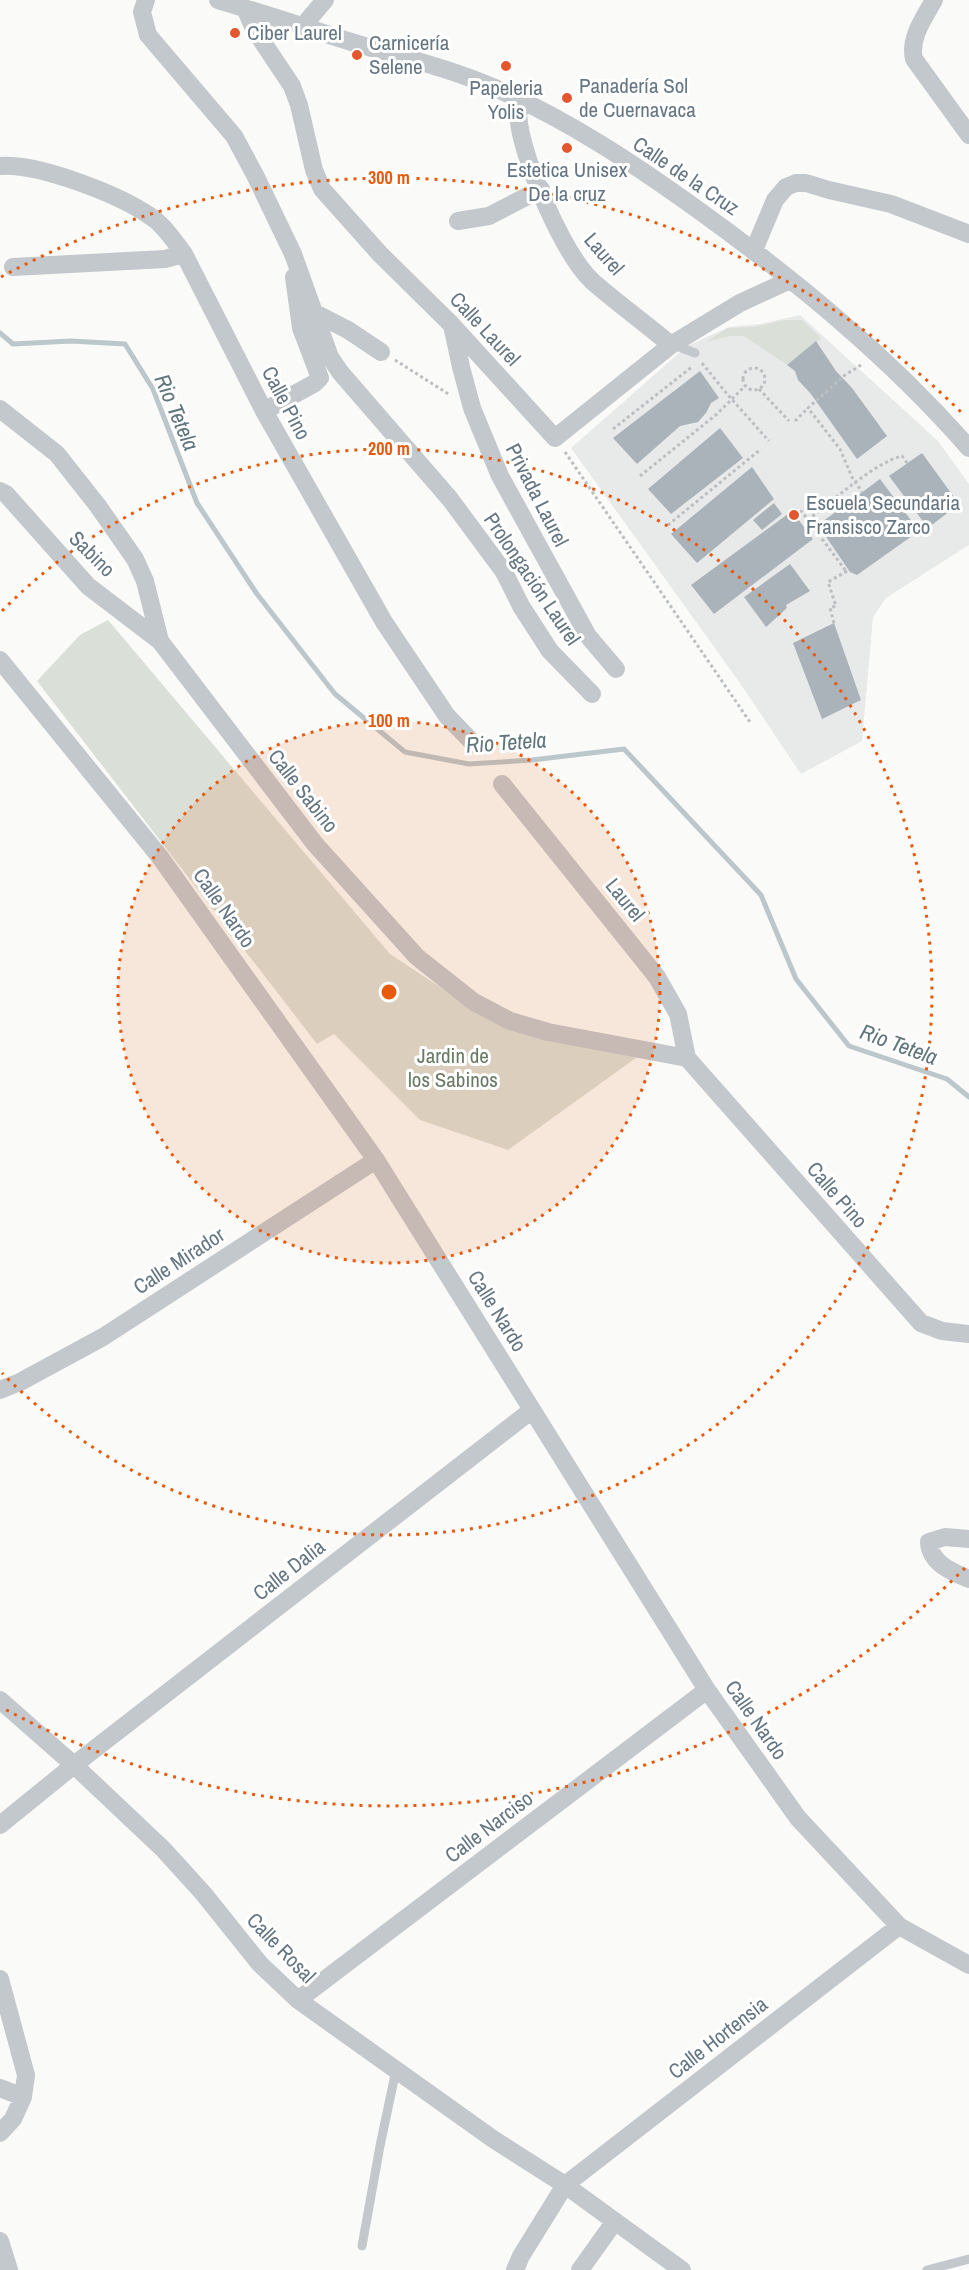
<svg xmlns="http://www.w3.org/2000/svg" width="969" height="2270" font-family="'Archivo Narrow',sans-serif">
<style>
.built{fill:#e8e9e9}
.green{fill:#dadfd7}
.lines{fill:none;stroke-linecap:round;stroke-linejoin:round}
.stream{stroke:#bbc7cb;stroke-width:5}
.building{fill:#aab3b9}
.path{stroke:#bbbfc2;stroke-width:3;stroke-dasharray:3 3;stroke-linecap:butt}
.service{stroke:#c3c8cc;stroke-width:9}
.minor{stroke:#c3c8cc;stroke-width:18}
.ring{fill:none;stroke:#e8590c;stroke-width:3;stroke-dasharray:3 6}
.poi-dot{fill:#e4572e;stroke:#fff;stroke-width:2}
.labels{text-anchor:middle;stroke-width:6;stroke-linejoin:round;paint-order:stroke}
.poi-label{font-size:21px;fill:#657683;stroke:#fff;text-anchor:start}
.street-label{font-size:21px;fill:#657683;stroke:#fff}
.park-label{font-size:21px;fill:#687a64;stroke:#fff}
.water-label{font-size:22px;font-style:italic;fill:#60757c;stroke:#fff}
.centre{fill:#e8590c;stroke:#fff;stroke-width:3}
.ring-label{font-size:18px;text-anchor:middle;font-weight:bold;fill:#e8590c;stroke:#fff;stroke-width:6;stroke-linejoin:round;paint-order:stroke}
</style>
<rect width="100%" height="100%" fill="#fafaf8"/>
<path class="built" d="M800 315 938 441 969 484V545L886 598 873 617 862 741 801 774 740 683 571 448 687 346 729 327 760 324Z"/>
<path class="green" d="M786 320H802L821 338 787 365 744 336H730L706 342 727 328 753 327Z
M108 620 390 954 496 1024 640 1055 508 1150 420 1120 334 1034 317 1044 37 681 80 635Z"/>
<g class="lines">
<path class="stream" d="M0 333 13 344 71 341 125 344 153 389 197 503 257 594 335 694 405 752 469 764 532 760 624 749 761 895 796 979 849 1046 947 1079 969 1097"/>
</g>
<path class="building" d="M816 341 836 371 852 388 887 436 857 459 811 394 798 380 795 371 787 365Z
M700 371 719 398 711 403 706 413 698 422 680 426 637 464 613 438Z
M720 428 743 458 671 514 648 489Z
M922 453 959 504 928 528 889 476Z
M752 467 774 499 697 563 671 534Z
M880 479 919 531 857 575 850 572 818 525Z
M774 503 782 514 762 530 753 520Z
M792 511 813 539 714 614 691 585Z
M790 564 810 591 786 605 787 608 766 627 744 597Z
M834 623 861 700 822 719 793 643Z"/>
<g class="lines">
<path class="path" d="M395 360 450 395
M702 363 727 394 769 441
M861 365 845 375 808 408 840 449 852 477 862 492
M743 379a11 11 0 1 1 22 0a11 11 0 1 1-22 0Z
M759 389 789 421
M795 421 808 408
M613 429 693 366
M565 452 750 722
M640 476 717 414 745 386
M794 509 802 512 846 571
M808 520C831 502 874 463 902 456L907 463
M668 525 761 449
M834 623 830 608 836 606 828 582 849 570"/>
<path class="service" d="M674 345 695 353
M362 2246 380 2146 396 2070
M927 2270 969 2259"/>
<path class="minor" d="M146 0 142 12 148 35 234 136 255 175 293 254 330 357 340 372 450 499 504 572 521 606 550 651 592 694
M218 0C262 13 305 27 348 41 397 56 447 67 495 88 568 120 636 165 701 212 798 282 890 358 969 448
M934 0C924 18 909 38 914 59L969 135
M245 8 254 29 292 86 299 105 314 170 322 189 379 253 452 325 555 438 671 345 740 303 790 280
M303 26 325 0
M518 100C518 108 518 116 519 123 525 164 563 253 592 281 617 303 645 323 671 345
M0 166C38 163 118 194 150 216 164 225 174 241 184 254L264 411 384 622 447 716 474 744
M458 221 489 216 541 189
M754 250 775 200 786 187 796 183H806L829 190 891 204 969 234
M13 267 165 259 184 254
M313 312 348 330 381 352
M452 325 461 367 472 408 500 476 588 636 616 669
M0 409 57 454 98 506 135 559 145 581 160 641 315 844 417 957 474 1002 510 1021 548 1032 687 1058
M264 411 315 383 320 378 301 328 294 277
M0 491 6 494 88 586 160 641
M0 660 160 857 376 1160 707 1690 798 1818 899 1926 969 1965
M502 784 657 977 678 1014 687 1058 921 1323 942 1331 969 1334
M0 1390 20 1382 103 1337 376 1160
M969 1539 945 1537 929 1542C930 1563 952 1572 969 1579
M0 1700 74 1765 163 1849 203 1893 260 1964 298 2000 493 2139 565 2185 682 2270
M0 1825 74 1765 532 1410
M0 1979 26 2075 23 2097 13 2119 0 2133
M298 2000 707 1690
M0 2088 23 2097
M0 2241 9 2270
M515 2270 521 2256 565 2185 899 1926
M580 2270 615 2221"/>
</g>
<circle cx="389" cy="992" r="271" fill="#e8590c" fill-opacity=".12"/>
<g class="ring">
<circle cx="389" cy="992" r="271"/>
<path d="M2 611A543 543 0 1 1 2 1373"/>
<path d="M965 1568A814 814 0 0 1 1 1707M1 277A814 814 0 0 1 965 416"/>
</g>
<g class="poi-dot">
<circle cx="235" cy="33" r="6"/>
<circle cx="357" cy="55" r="6"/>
<circle cx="506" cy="66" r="6"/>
<circle cx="567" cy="98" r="6"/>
<circle cx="567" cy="148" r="6"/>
<circle cx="794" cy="515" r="6"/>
</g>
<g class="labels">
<g class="poi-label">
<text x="247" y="40">Ciber Laurel</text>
<text x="369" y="50">Carnicería<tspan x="369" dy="24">Selene</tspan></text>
<text x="579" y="93">Panadería Sol<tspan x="579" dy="24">de Cuernavaca</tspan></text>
<text x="506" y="95" text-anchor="middle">Papeleria<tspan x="506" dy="24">Yolis</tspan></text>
<text x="567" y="177" text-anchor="middle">Estetica Unisex<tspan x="567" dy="24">De la cruz</tspan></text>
<text x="806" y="510">Escuela Secundaria<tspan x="806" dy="24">Fransisco Zarco</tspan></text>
</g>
<g class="street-label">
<text transform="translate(686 176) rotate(34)" y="7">Calle de la Cruz</text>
<text transform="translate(604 254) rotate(49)" y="7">Laurel</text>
<text transform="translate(485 329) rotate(47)" y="7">Calle Laurel</text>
<text transform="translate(286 403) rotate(62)" y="7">Calle Pino</text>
<text transform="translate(537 495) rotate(63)" y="7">Privada Laurel</text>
<text transform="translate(92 554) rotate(45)" y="7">Sabino</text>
<text transform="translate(532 579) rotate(56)" y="7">Prolongación Laurel</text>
<text transform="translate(303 791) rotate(52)" y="7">Calle Sabino</text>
<text transform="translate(625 900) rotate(51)" y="7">Laurel</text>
<text transform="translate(224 908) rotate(55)" y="7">Calle Nardo</text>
<text transform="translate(837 1195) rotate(49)" y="7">Calle Pino</text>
<text transform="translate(179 1261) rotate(-33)" y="7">Calle Mirador</text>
<text transform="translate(497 1311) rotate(58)" y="7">Calle Nardo</text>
<text transform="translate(289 1570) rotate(-38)" y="7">Calle Dalia</text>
<text transform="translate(756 1720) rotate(55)" y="7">Calle Nardo</text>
<text transform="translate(489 1827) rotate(-37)" y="7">Calle Narciso</text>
<text transform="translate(281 1948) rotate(46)" y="7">Calle Rosal</text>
<text transform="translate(718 2038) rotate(-38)" y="7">Calle Hortensia</text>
</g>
<g class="park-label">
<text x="453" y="1063">Jardin de<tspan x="453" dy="24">los Sabinos</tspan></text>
</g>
<g class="water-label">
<text transform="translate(177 412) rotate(67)" y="8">Rio Tetela</text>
<text transform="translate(506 742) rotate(-4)" y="8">Rio Tetela</text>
<text transform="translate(899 1044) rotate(20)" y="8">Rio Tetela</text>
</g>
</g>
<circle cx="389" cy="992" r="9" class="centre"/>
<g class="ring-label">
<text x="389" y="184">300 m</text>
<text x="389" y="455">200 m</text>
<text x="389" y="727">100 m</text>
</g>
</svg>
